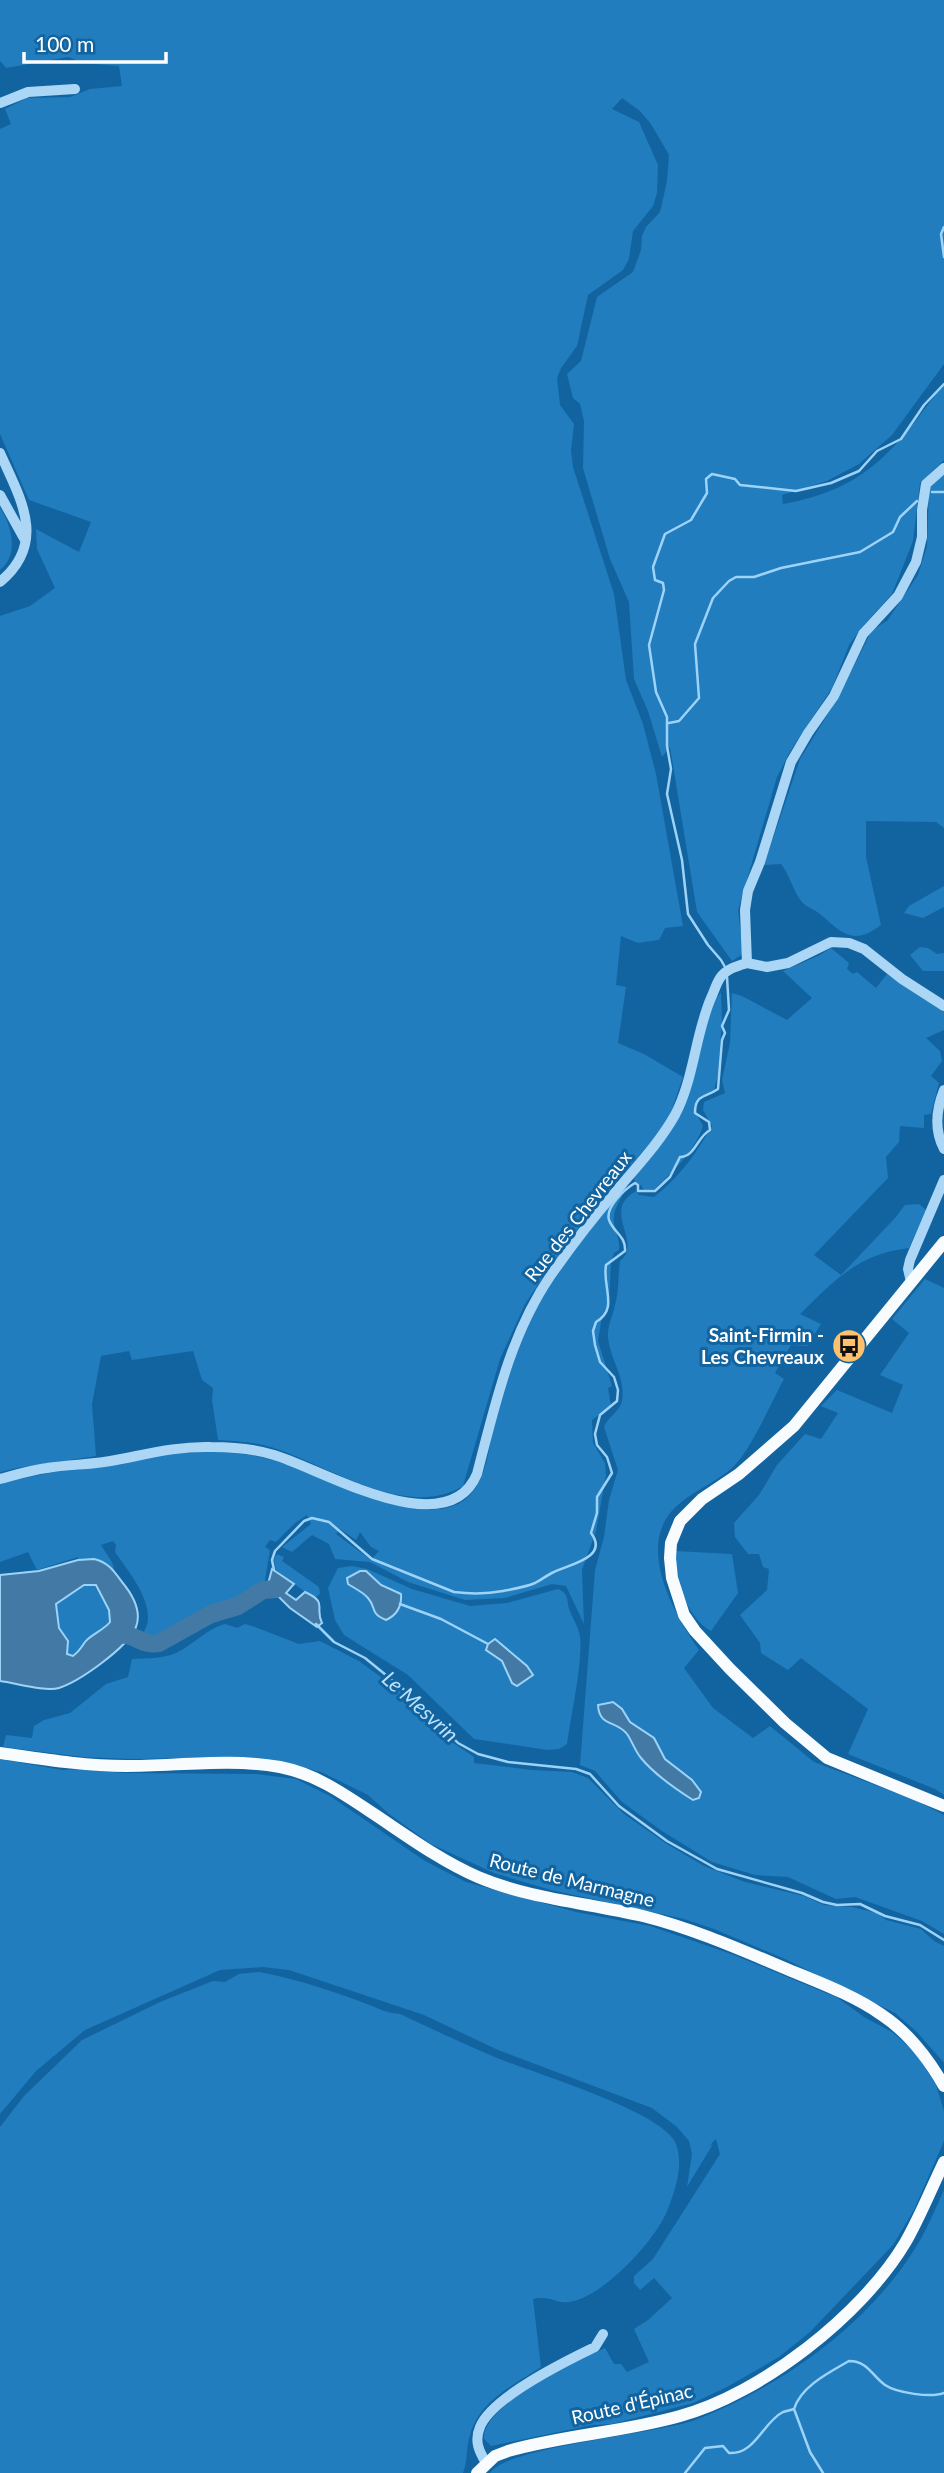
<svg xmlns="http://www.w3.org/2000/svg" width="944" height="2473" font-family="Lato,sans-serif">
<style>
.green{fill:#217dbd;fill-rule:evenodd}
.water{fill:#427aa5;stroke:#9dd3f8;stroke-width:2;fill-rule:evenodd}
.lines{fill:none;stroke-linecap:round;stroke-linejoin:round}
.stream{stroke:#9dd3f8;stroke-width:2.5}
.river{stroke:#427aa5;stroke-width:18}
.minor{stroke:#abd6f5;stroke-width:10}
.major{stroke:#f8fcff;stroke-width:12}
.labels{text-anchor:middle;stroke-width:6;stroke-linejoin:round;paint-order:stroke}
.street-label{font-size:19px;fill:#fff;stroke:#1264a0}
.poi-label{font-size:19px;font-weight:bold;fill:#fff;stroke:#1264a0;text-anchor:end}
.water-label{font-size:21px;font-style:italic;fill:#bce1fb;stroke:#1264a0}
</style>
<rect width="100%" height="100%" fill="#1264a0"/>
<path class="green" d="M0 0H944V364L892 435 859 464 827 481 782 495 783 504C868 489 896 448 944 383V460L920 483 913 541 892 594 862 627 849 645 832 688 791 750 777 777 738 910 743 954 732 961 697 912 670 747 662 757 648 711 634 679 629 602 610 559 583 468 584 421 580 404 573 398 567 374 581 361 597 297 633 272 641 250 642 236 646 227 660 212 667 181 669 155 651 124 640 111 622 98 612 109 639 122 658 165 657 193 653 206 633 231 629 259 623 270 588 295 577 346 561 368 557 378 560 405 574 424 571 451 573 467 614 594 626 680 643 724 656 774 683 926 665 928 659 940 638 943 621 936 616 985 626 987 618 1043 644 1054 683 1077 669 1118 652 1141 596 1205 552 1264 525 1304 500 1359 463 1486C405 1521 327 1464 271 1447 254 1442 235 1441 218 1440L212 1400 213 1388 202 1380 193 1351 132 1360 129 1351 101 1356 92 1404 96 1456 17 1468 0 1472V616L30 606 55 588 37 549 36 529 79 552 91 522 29 500 0 434V129L11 124 5 109 27 98 70 97 90 89 122 86 119 66 84 63 68 57 6 68 0 61Z
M944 473V828L936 822 866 821V857L881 925C853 946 843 934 820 914 813 908 804 907 799 898 792 887 789 874 781 864L764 865 800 759 836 701 872 630 887 621 918 575 927 546 929 488Z
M0 507C11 525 20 554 0 570Z
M944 886V907L923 918 904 913 909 906Z
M920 947 928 948 937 954 944 953V971H923L910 955Z
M831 948 849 963 847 969 853 974 857 972 876 988 887 974 944 1011V1030L926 1038 940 1051 942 1061 931 1076 939 1083 931 1114 924 1115V1128L900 1126 899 1142 886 1157 888 1178 814 1255 841 1275 895 1218 905 1205 919 1204 926 1210 909 1248C858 1254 835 1280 800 1314L821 1324 807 1346 791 1345 775 1373 784 1379C772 1401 752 1447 736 1464 718 1483 689 1491 671 1512 638 1551 675 1615 699 1650L684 1668 713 1708 753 1738 770 1726 814 1762 915 1800 944 1815V1934L922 1921 855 1897 836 1899 788 1877 755 1875 712 1862 662 1831 622 1802 595 1771 580 1765 595 1570 604 1537 609 1500 618 1470 604 1427C608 1416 619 1413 622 1401 626 1377 610 1360 608 1337 607 1327 613 1315 615 1305 619 1291 618 1276 620 1261 644 1242 600 1211 636 1191L639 1195 654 1197C679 1178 697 1152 712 1126L703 1110 704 1102 725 1093 722 1080 730 1043 732 993 742 996 787 1020 812 998 783 971 818 956ZM622 1709 630 1722 654 1738 665 1759 696 1785 625 1732 603 1720Z
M721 992 722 1020 718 1076 714 1090 700 1097 694 1110 703 1126C695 1151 673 1171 655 1189L644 1190 641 1185 636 1184 633 1177 658 1147 716 999Z
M627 1185C624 1197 612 1207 614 1222 615 1232 620 1239 619 1250L614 1253 611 1262 609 1301 601 1322 598 1341 612 1386 608 1388 611 1406 592 1420 593 1443 605 1463 606 1475 596 1531 582 1570 584 1624 566 1586 552 1584 505 1598 465 1600 408 1582 370 1562 335 1559 329 1544 312 1535 292 1552 282 1547 311 1524 307 1515 295 1523 276 1542 270 1540 265 1547 270 1550 265 1580 250 1602 206 1614 164 1636 154 1648H143L139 1644C140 1636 148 1628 148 1618 148 1594 128 1571 115 1552L116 1545 113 1541 101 1545 112 1562 115 1572C103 1560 95 1559 78 1560V1557L37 1570 28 1552 0 1562V1484C38 1474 76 1468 114 1462 166 1454 221 1445 272 1460 316 1472 428 1536 468 1497 490 1476 489 1439 496 1412 506 1374 521 1333 539 1298 559 1261 600 1219 627 1185ZM340 1529 356 1540 360 1532 371 1547 379 1551 371 1560 336 1534Z
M925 1279 944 1288V1795L935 1789 848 1754 868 1709 801 1658 788 1670 761 1653 760 1643 740 1615 767 1590 769 1569 763 1567 759 1554H748L735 1537 734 1523 759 1495 777 1465 805 1434 821 1439 838 1413 821 1406 837 1390 892 1413 903 1385 880 1375 909 1333 892 1319Z
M675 1551 732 1554 738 1593 711 1631C685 1616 676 1579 675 1551Z
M277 1554 284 1557 282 1561 319 1587 320 1594 316 1597 305 1592 276 1570 274 1560Z
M352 1566 367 1569 412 1589 470 1606 507 1603 558 1589C570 1594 566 1601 570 1611 573 1619 578 1626 580 1636 583 1661 571 1716 567 1744L559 1749 548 1750 474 1739 408 1675 344 1635 335 1620 328 1588 338 1568Z
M84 1585H96L109 1610 111 1622C104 1630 90 1635 85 1642 80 1649 80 1651 73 1657L67 1654 68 1641 59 1628 56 1604Z
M225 1624 237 1628 245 1624 255 1627 299 1644 320 1641 359 1661 405 1695 452 1742 474 1757V1763L532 1770 572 1772 588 1778 624 1814 667 1844 704 1866 745 1882 804 1896 824 1905 852 1907 877 1913 886 1920 921 1929 934 1941 944 1946V2063L917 2032 895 2013 785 1959 714 1929 684 1919 551 1890 494 1873 431 1844 389 1814 368 1795 321 1772 282 1762 237 1757 131 1759 83 1757 3 1747 6 1735 32 1738 34 1726 44 1720 70 1713 106 1684 128 1677 132 1659C147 1658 162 1659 176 1653 193 1645 206 1629 225 1624Z
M0 1759 62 1770 83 1769 123 1773 256 1774 296 1779 330 1796 425 1861 466 1882 576 1912 650 1926 734 1955 838 1998 864 2017 892 2032 915 2052 936 2085 944 2111V2141L914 2210 893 2245 810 2332 779 2357 727 2387 693 2403 612 2424 592 2425 491 2446 484 2439C481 2405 577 2360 605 2348L614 2364H621L627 2372 649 2362 634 2329 648 2320 672 2298 654 2278 640 2290 634 2283V2276L653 2259 720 2154 716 2139 709 2146 713 2144 687 2187 692 2154 689 2141 677 2127 652 2108 498 2050 424 2015 289 1970 263 1967 220 1970 85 2030 36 2071 0 2114Z
M259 1972C293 1978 326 1989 359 2001 374 2006 384 2013 400 2014 432 2029 464 2044 497 2058 531 2072 665 2112 676 2144 684 2166 675 2191 667 2211 655 2241 602 2298 569 2302 557 2304 551 2295 533 2299L541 2367C513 2386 480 2400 470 2435 466 2447 468 2460 463 2473H0V2127L24 2096 82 2040 160 2002 213 1981 225 1982 239 1974Z
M944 2190V2473H490C508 2446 660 2434 698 2419 783 2385 868 2325 916 2247 927 2230 935 2209 944 2190Z"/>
<path class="water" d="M94 1559C108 1562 114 1571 122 1582 132 1594 142 1611 136 1627 127 1648 80 1681 59 1688 45 1692 16 1683 0 1681V1575L39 1571 78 1560ZM84 1585H96L109 1610 110 1622C104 1630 90 1635 85 1642 80 1649 80 1651 73 1656L67 1654 68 1641 59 1628 56 1604Z
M272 1569 294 1584 286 1593 296 1600 305 1592C329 1603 314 1607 322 1623L317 1627 290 1608 278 1596 270 1593 268 1584Z
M360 1571H366L381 1585 401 1594C402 1607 397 1615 386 1620 369 1613 377 1608 368 1598 363 1592 354 1588 348 1584L347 1578Z
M495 1639 527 1666 533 1675 517 1686 512 1683 502 1661 486 1650 488 1644Z
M613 1702 622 1709 630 1722 654 1738 665 1759 692 1780 701 1792 699 1798 693 1800C674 1788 655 1775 641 1758 635 1751 632 1741 627 1734 616 1720 599 1727 598 1705Z"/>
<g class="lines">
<path class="stream" d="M944 227 941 234 944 257
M932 492H944
M669 723 679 721 699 698 695 644 713 598 729 581 736 577H754L781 568 860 552 893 532 900 517 917 501
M725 967 721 960 708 945 688 914 682 860 667 794 671 769 667 746V717L656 692 649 645 664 590 663 583 655 580 653 567 665 534 691 520 707 493 706 479 712 474 735 479 740 485 796 491 831 483 859 471 877 451 901 439 924 405 944 384
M274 1570 272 1560 275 1551 304 1521 312 1518 329 1522 372 1559 454 1592C470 1594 487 1594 503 1591 513 1589 526 1587 535 1583 541 1580 547 1575 554 1572 567 1565 610 1558 591 1533L597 1513V1497L612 1473 607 1457 597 1445 595 1434 600 1415 617 1401 618 1390 614 1377 600 1362 595 1345 593 1331 596 1322C619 1309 602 1287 606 1265L625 1251C626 1236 614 1233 609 1220 605 1207 625 1189 635 1183L638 1185V1191H655L670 1177 680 1157C695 1157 697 1137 710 1130L709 1122 695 1113C695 1094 705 1098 718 1089L722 1040 725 1033 722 1026 729 1010 727 977
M400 1604 441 1619 488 1644
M316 1624 334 1642 365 1658 413 1697 458 1743 478 1754 508 1762 576 1769 590 1774 619 1806 667 1841 717 1869 802 1893 823 1902 837 1905 860 1904 885 1916 920 1925 944 1940
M794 2409 810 2452 823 2473
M685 2473 705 2448 723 2446 729 2453C755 2455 763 2422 783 2412 787 2411 791 2410 794 2409 801 2386 830 2372 849 2361 868 2361 872 2376 885 2385 897 2393 931 2398 944 2393"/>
<path class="river" d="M109 1640C131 1625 137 1647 159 1643L211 1614 238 1606 263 1590 276 1589"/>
<path class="minor" d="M0 103 28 92 75 89
M0 453C20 498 48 542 0 582
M0 495 25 540
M747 963 745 910 748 891 760 862 791 762 808 733 834 696 863 634 898 596 916 562 922 537V510L926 484 944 468
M747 963 767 967 788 963 831 942 849 943 864 949 902 979 944 1006
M944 1090C936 1110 934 1130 944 1149
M911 1282 908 1269 910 1260 944 1180
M0 1479C15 1475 31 1470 47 1468 70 1464 93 1465 116 1460 148 1454 178 1446 211 1447 231 1447 255 1449 274 1455 322 1469 447 1546 477 1474 495 1405 510 1335 551 1275 570 1248 591 1220 613 1195 635 1168 658 1145 675 1115 694 1079 695 1035 711 998 714 992 716 984 720 978 726 969 737 966 747 963
M486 2463C479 2451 474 2441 480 2427 492 2397 566 2361 595 2347L603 2334"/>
<path class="major" d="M944 1242 794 1426 739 1474 702 1499 680 1521 671 1543 670 1558 672 1578 684 1615 695 1631 730 1669 785 1723 827 1758 944 1806
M0 1753C42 1759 84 1766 126 1766 177 1766 230 1758 280 1767 316 1774 344 1794 374 1814 407 1836 441 1861 478 1877 530 1899 588 1903 643 1916 691 1928 737 1948 782 1967 815 1981 852 1994 882 2015 909 2033 928 2058 944 2086
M477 2473 495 2456 508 2451C564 2435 624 2432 680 2416 761 2394 862 2315 905 2243 920 2217 931 2189 944 2162"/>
</g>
<defs>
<g id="bus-disc" transform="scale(1.75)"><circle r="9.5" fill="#ffc16e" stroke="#1264a0"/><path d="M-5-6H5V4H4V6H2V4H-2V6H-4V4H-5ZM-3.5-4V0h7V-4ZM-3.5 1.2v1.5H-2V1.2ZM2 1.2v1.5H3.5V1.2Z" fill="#111"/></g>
</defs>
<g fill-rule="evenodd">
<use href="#bus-disc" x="849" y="1346"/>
</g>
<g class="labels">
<g class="street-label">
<text transform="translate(578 1216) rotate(-52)" y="7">Rue des Chevreaux</text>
<text transform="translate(572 1880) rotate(14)" y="7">Route de Marmagne</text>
<text transform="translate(632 2404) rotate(-13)" y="7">Route d'Épinac</text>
</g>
<g class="poi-label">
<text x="824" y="1342">Saint-Firmin -<tspan x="824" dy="22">Les Chevreaux</tspan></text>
</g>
<g class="water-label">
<text transform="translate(420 1707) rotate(42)" y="7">Le Mesvrin</text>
</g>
</g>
<path d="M24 52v10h142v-10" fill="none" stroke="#ffffff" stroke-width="3.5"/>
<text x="35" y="52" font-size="21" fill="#ffffff" stroke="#1264a0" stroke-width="5" paint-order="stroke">100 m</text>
</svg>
